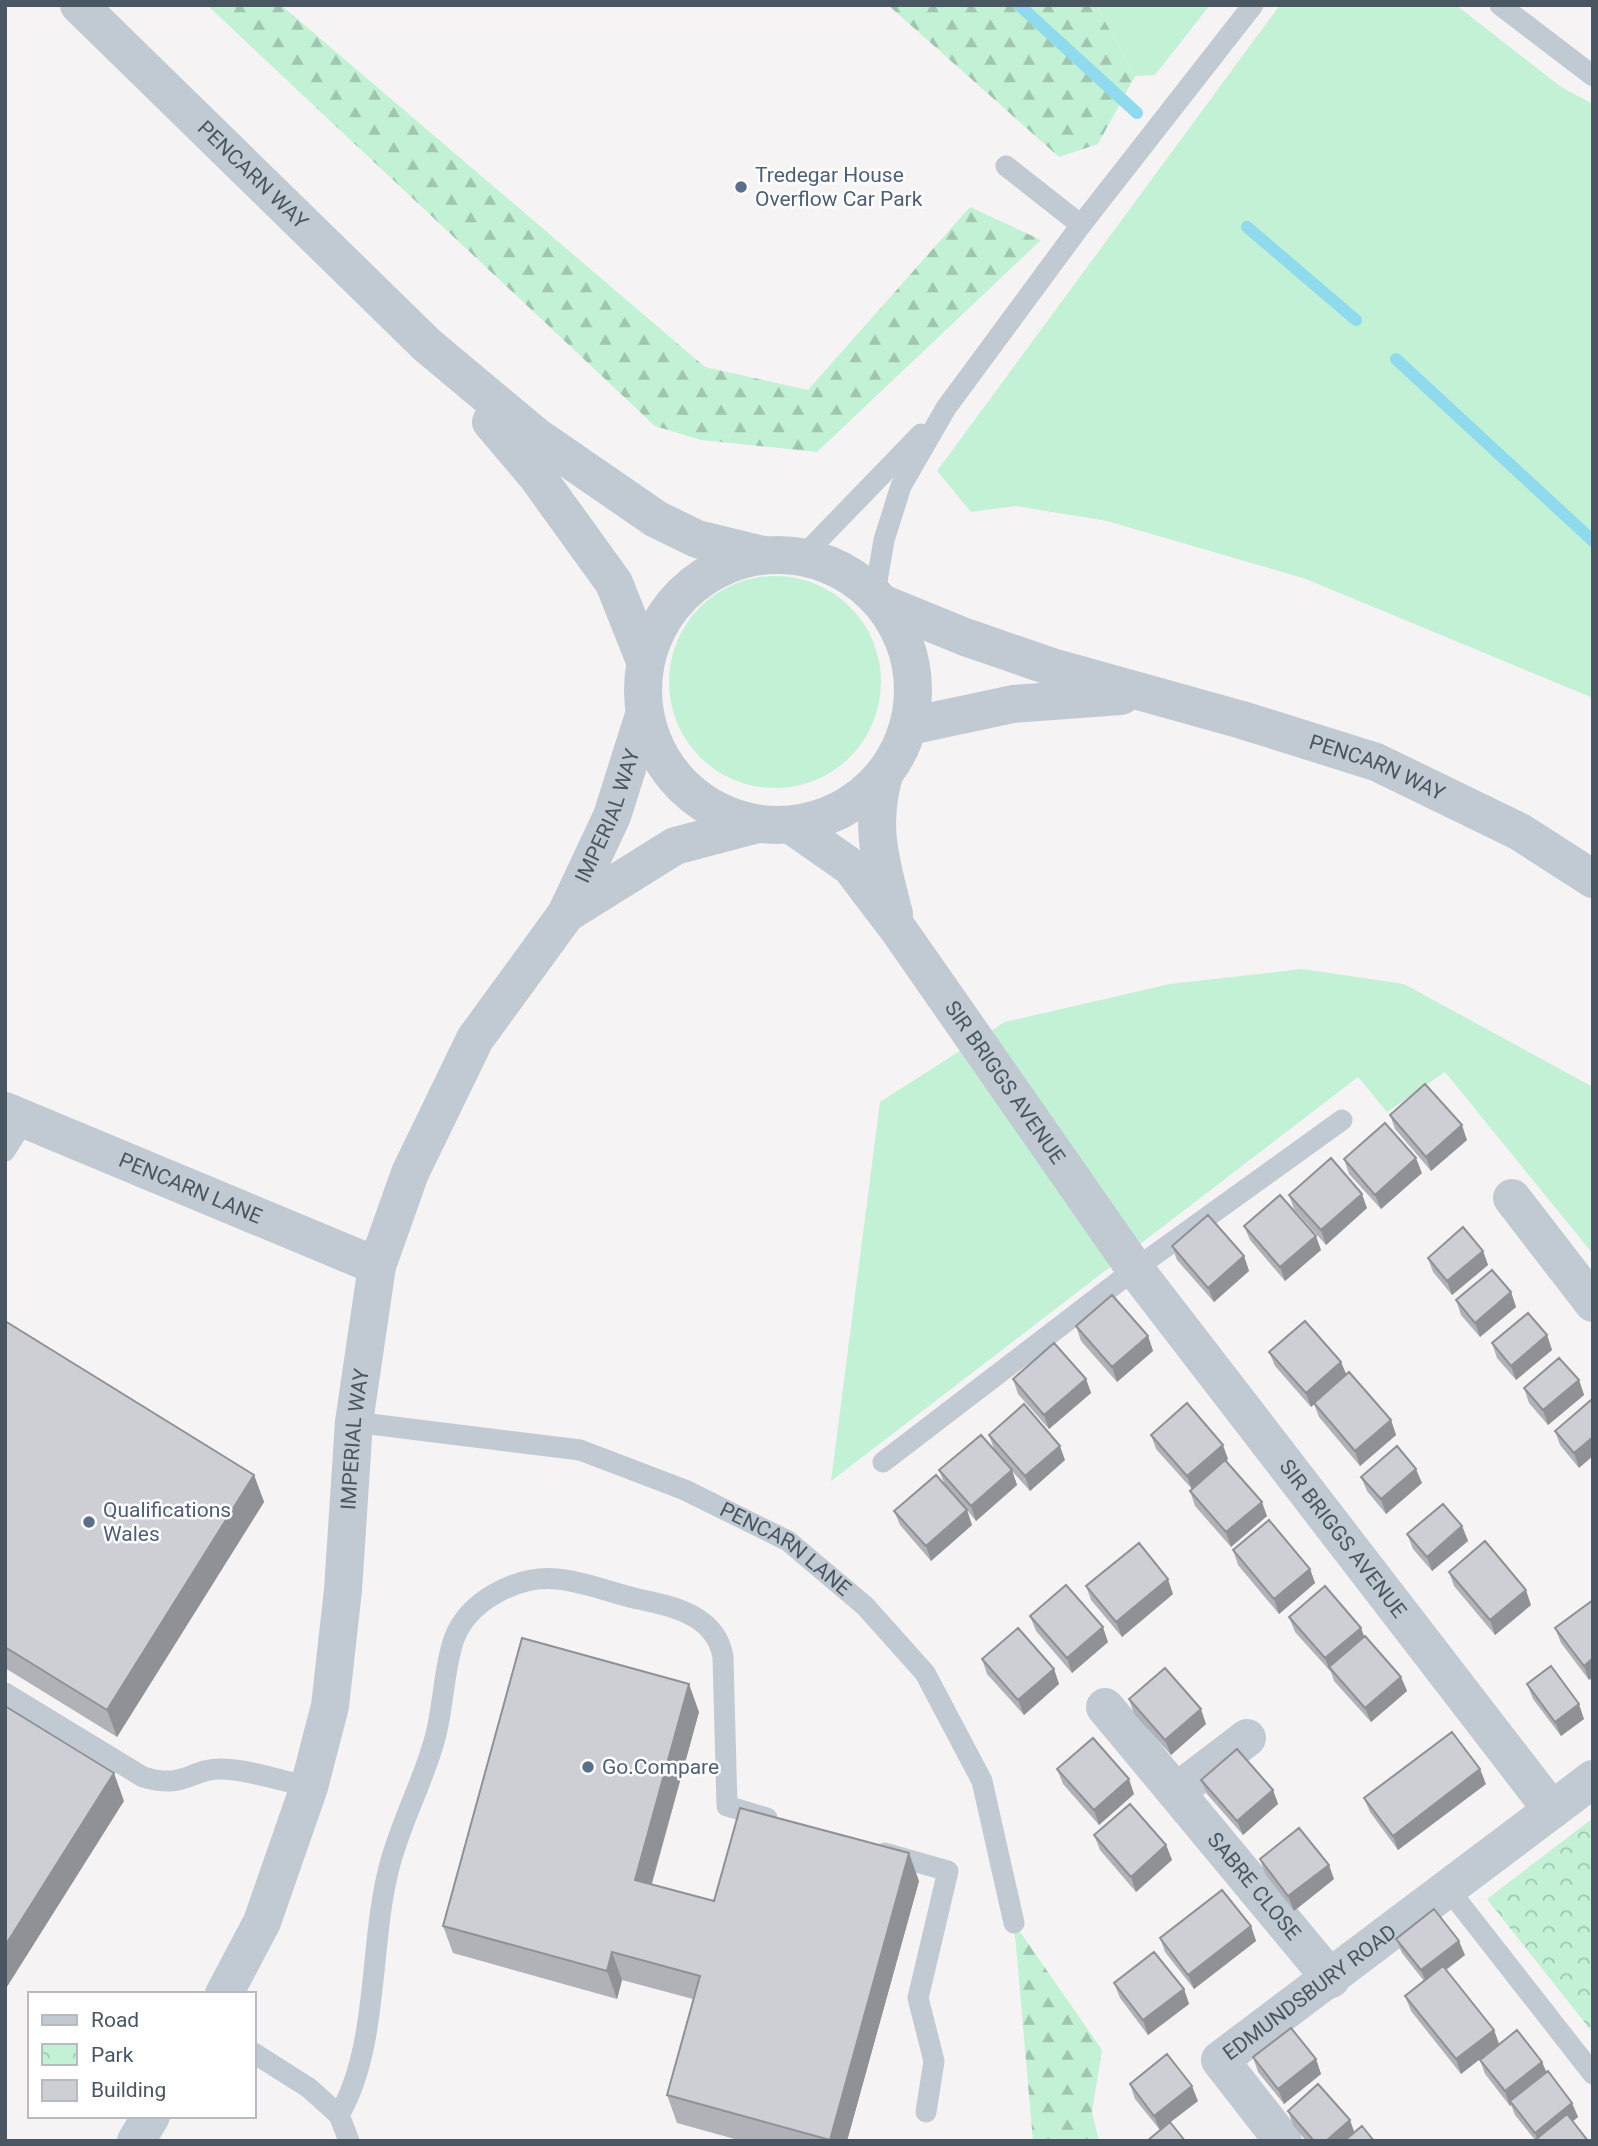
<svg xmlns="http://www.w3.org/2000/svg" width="1598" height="2146" font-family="Roboto,sans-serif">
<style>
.grass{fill:#c3f1d5}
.forest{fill:url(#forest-firs)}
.park{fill:url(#park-crowns)}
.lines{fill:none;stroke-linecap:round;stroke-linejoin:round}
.stream{stroke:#90daee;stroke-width:12}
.service{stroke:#c1cad2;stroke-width:21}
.minor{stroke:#c1cad2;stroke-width:38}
.tertiary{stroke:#c1cad2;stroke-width:38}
.wall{fill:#b0b2b7}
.shaded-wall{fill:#909195}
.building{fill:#cdcfd5;stroke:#909195;stroke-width:2}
.service-dot{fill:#5c6f8a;stroke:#fff;stroke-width:2.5}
.labels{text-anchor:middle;stroke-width:5;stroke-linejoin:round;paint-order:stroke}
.street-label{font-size:21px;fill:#4a5661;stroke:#fff}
.service-label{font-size:21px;fill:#4e5e75;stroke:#fff;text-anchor:start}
</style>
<defs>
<pattern id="forest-firs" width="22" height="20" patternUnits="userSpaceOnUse" patternTransform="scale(1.75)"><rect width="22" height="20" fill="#c3f1d5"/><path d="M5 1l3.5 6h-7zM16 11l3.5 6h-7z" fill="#a0c6b0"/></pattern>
<pattern id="park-crowns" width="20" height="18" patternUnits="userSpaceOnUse" patternTransform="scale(1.75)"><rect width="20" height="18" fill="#c3f1d5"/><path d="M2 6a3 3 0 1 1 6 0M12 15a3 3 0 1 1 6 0" fill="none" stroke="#a0c6b0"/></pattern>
</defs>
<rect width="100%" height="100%" fill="#f5f3f3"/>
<path class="grass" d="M1096 5H1210L1155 75 1135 76Z
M1280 5H1456L1561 87 1593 104V698L1306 579 1107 521 1016 506 971 512 937 471Z
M669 682a106 106 0 1 1 212 0a106 106 0 1 1-212 0Z
M1302 969 1404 984 1593 1087V1254L1445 1072 1387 1112 1358 1077 831 1481 880 1102 1005 1022 1170 984Z"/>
<path class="forest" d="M207 5H281L705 367 808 390 970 207 1041 240 817 452 701 440 655 426Z
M888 5H1096L1135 76 1098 144 1059 157Z
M1014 1923 1102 2050 1092 2112 1099 2141H1033Z"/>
<path class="park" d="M1593 1818V2033L1487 1899Z"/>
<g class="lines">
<path class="stream" d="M1019 5 1137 113
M1247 227 1356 320
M1396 359 1593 541"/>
<g class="service">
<path d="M1500 5 1593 76"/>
<path d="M1006 166 1081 225"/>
<path d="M803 556 921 434"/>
<path d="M875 593 884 540 901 486 946 408 1081 225 1253 5"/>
<path d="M5 1151 25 1119"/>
<path id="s1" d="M354 1422 580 1450 685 1490 788 1541 865 1606 925 1673 982 1781 1014 1923"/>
<path d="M883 1462 1135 1269 1342 1120"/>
<path d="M5 1693 143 1777C186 1790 190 1768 223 1769 250 1770 282 1781 309 1787"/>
<path d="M885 1853 948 1871 918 1998 934 2061 926 2112"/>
<path d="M1449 1890 1593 2074"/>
<path d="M254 2053 309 2088 339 2115"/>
<path d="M349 2141 339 2115C379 2047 369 1945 389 1868 400 1823 423 1783 435 1738 444 1706 443 1671 454 1639 468 1601 517 1575 557 1579 582 1581 609 1592 634 1598 671 1606 716 1614 723 1657L727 1806 767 1818"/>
</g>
<g class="minor">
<path d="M884 775C869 827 881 863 894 914"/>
<path id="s2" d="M791 825 851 867 898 929 1135 1269 1552 1810"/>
<path id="s3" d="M5 1111 377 1266"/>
<path d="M1512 1198 1593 1303"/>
<path id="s4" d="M1105 1707 1331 1979"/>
<path d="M1176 1792 1247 1738"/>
<path id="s5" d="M1283 2141 1220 2060 1593 1779"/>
</g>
<g class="tertiary">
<path id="s6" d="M79 5 427 345 537 437 656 519 697 539 763 555"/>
<path d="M491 422 536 475 614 583 645 661"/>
<circle cx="778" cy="690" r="135"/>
<path id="s7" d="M884 604 965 637 1052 667 1242 720 1376 762 1520 832 1593 879"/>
<path d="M910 726 1013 704 1121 696"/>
<path d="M566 914 675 846 758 824"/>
<path id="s8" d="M224 1994 262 1922 309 1787 330 1706 343 1590 354 1422 377 1266 410 1173 475 1039 566 914 612 816 644 715"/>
<path d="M136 2141 151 2116"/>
</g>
</g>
<path class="wall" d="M1390 1115 1467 1140 1431 1171 1395 1129Z
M1344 1159 1422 1173 1381 1209 1349 1174Z
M1289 1195 1367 1208 1326 1245 1294 1209Z
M1244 1226 1321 1250 1285 1281 1250 1240Z
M1172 1246 1244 1256 1249 1271 1214 1302 1177 1260Z
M1483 1251 1488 1265 1452 1295 1433 1272 1428 1258Z
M1511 1292 1516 1307 1480 1337 1461 1315 1456 1300Z
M5 1321 254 1475 264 1502 117 1737 5 1668Z
M1076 1326 1148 1336 1153 1351 1117 1382 1081 1341Z
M1547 1335 1552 1350 1516 1380 1497 1358 1492 1343Z
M1269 1352 1341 1362 1346 1375 1391 1420 1396 1435 1360 1466 1319 1417 1314 1404 1311 1407 1275 1366Z
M1013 1379H1086L1091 1393 1049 1429 1018 1394Z
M1579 1380 1584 1395 1548 1425 1529 1403 1524 1388Z
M1591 1400 1579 1468 1560 1445 1555 1431Z
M989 1435 1065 1460 1030 1491 1012 1471 1017 1485 976 1521 967 1510 972 1525 931 1561 900 1525 894 1511 945 1485 939 1470 994 1449Z
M1151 1435 1228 1459 1226 1461 1267 1516 1231 1547 1195 1506 1190 1491 1192 1489 1156 1449Z
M1361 1477 1422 1483 1386 1514 1367 1491Z
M1462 1526 1468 1541 1432 1571 1413 1549 1407 1534Z
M1233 1550 1310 1569 1315 1583 1279 1614 1238 1565Z
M1449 1572 1531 1605 1495 1635 1454 1586Z
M1086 1586 1173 1594 1122 1637 1091 1600Z
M1593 1600 1589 1680 1561 1643 1555 1628Z
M1030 1616 1108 1642 1072 1673 1036 1631Z
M1289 1617 1361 1628 1364 1636 1401 1677 1407 1691 1371 1722 1334 1681 1331 1672 1295 1632Z
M982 1659 1054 1669 1059 1684 1024 1715 987 1674Z
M1527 1684 1584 1719 1561 1736 1533 1699Z
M1129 1699 1206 1724 1171 1755 1134 1714Z
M699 1712 652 1884 714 1901 919 1881 847 2141H742L677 2123 667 2095 693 1999 622 1980 617 1999 453 1953 443 1926Z
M1057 1769 1134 1794 1099 1825 1063 1784Z
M1201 1780 1273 1790 1278 1804 1243 1835 1207 1794Z
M1486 1784 1398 1850 1370 1812 1364 1798Z
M1094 1835 1166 1845 1172 1860 1136 1892 1100 1850Z
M1260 1859 1334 1879 1294 1911 1265 1874Z
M1251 1926 1256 1941 1194 1989 1165 1952 1160 1938Z
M1396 1939 1465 1955 1446 1970 1494 2030 1499 2044 1461 2074 1411 2011 1405 1996 1424 1981 1402 1953Z
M1114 1983 1184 1989 1189 2004 1148 2035 1120 1998Z
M1253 2057 1316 2059 1321 2074 1284 2104 1258 2072Z
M1480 2060 1542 2062 1546 2072 1572 2103 1578 2117 1573 2121 1535 2140 1515 2115 1511 2105 1510 2106 1485 2074Z
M1130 2084 1198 2101 1160 2130 1135 2099Z
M1288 2111 1354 2132 1374 2141H1306L1293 2125Z"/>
<path class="shaded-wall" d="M1462 1125 1467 1140 1431 1171 1426 1157Z
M1416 1158 1422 1173 1381 1209 1375 1195Z
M1362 1194 1367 1208 1326 1245 1321 1230Z
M1316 1236 1321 1250 1285 1281 1280 1267Z
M1483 1251 1488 1265 1452 1295 1447 1281Z
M1244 1256 1249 1271 1214 1302 1208 1288Z
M1511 1292 1516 1307 1480 1337 1475 1323Z
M1547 1335 1552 1350 1516 1380 1511 1366Z
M1148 1336 1153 1351 1117 1382 1112 1367Z
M1341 1362 1347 1376 1311 1407 1306 1393Z
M1086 1379 1091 1393 1049 1429 1044 1415Z
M1579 1380 1584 1395 1548 1425 1543 1410Z
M1391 1420 1396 1435 1360 1466 1355 1451Z
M1593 1437V1456L1579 1468 1574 1453Z
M1223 1445 1228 1459 1192 1490 1187 1476Z
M1060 1446 1065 1460 1030 1491 1025 1476Z
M1416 1469 1422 1483 1386 1514 1381 1499Z
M1012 1470 1017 1485 976 1521 971 1506Z
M254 1475 264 1502 117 1737 107 1710Z
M1262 1502 1267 1516 1231 1547 1226 1532Z
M967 1510 972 1525 931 1561 926 1546Z
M1462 1526 1468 1541 1432 1571 1427 1557Z
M1310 1569 1315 1583 1279 1614 1274 1599Z
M1168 1579 1173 1594 1122 1637 1116 1622Z
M1526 1590 1531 1605 1495 1635 1490 1620Z
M1103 1627 1108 1642 1072 1673 1067 1658Z
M1361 1628 1366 1642 1329 1667 1331 1673 1325 1658Z
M1593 1658V1677L1589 1680 1584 1666Z
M1054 1669 1059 1684 1024 1715 1018 1700Z
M1401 1677 1407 1691 1371 1722 1365 1708Z
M689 1684 699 1712 645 1907 635 1880Z
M1579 1704 1584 1719 1561 1736 1555 1722Z
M1201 1709 1206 1724 1171 1755 1165 1740Z
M1480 1769 1486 1784 1398 1850 1393 1836Z
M114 1773 124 1801 5 1990V1946Z
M1129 1779 1134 1794 1099 1825 1094 1810Z
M1273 1790 1278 1804 1243 1835 1237 1821Z
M1166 1845 1172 1860 1136 1892 1131 1877Z
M909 1853 919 1881 847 2141H830Z
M1329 1865 1334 1879 1294 1911 1288 1896Z
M1251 1926 1256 1941 1194 1989 1188 1975Z
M1459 1941 1465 1955 1427 1984 1421 1970Z
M612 1952 622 1980 617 1999 607 1971Z
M1184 1989 1189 2004 1148 2035 1143 2020Z
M1494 2030 1499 2044 1461 2074 1456 2059Z
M1316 2059 1321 2074 1284 2104 1278 2089Z
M1542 2062 1548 2076 1510 2101 1511 2105 1510 2106 1505 2091Z
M1192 2086 1198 2101 1160 2130 1154 2116Z
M1572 2103 1578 2117 1548 2141H1538L1535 2133Z
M1350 2120 1355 2134 1348 2141H1326Z"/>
<path class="building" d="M1425 1084 1462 1125 1426 1157 1390 1115Z
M1385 1123 1416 1158 1375 1195 1344 1159Z
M1331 1158 1362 1194 1321 1230 1289 1195Z
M1280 1195 1316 1236 1280 1267 1244 1226Z
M1208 1215 1244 1256 1208 1288 1172 1246Z
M1463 1227 1483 1251 1447 1281 1428 1258Z
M1492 1270 1511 1292 1475 1323 1456 1300Z
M1112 1295 1148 1336 1112 1367 1076 1326Z
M1528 1313 1547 1335 1511 1366 1492 1343Z
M5 1321 254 1475 107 1710 5 1647Z
M1305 1321 1341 1362 1306 1393 1269 1352Z
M1054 1343 1086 1379 1044 1415 1013 1379Z
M1559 1358 1579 1380 1543 1410 1524 1388Z
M1349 1372 1391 1420 1355 1451 1314 1403Z
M1591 1400 1593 1403V1437L1574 1453 1555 1431Z
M1187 1403 1223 1445 1187 1476 1151 1435Z
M1024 1404 1060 1446 1025 1476 989 1435Z
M981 1435 1012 1470 971 1506 939 1470Z
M1397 1446 1416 1469 1381 1499 1361 1477Z
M1225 1460 1262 1502 1226 1532 1190 1491Z
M936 1475 967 1510 926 1546 894 1511Z
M1443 1504 1462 1526 1427 1557 1407 1534Z
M1269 1520 1310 1569 1274 1599 1233 1550Z
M1485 1541 1526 1590 1490 1620 1449 1572Z
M1139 1543 1168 1579 1116 1622 1086 1586Z
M1066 1585 1103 1627 1067 1658 1030 1616Z
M1325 1586 1361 1628 1325 1658 1289 1617Z
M1593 1600V1658L1584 1666 1555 1628Z
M1018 1628 1054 1669 1018 1700 982 1659Z
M1365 1636 1401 1677 1365 1708 1329 1667Z
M522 1638 689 1684 635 1880 714 1901 740 1808 909 1853 830 2140 667 2095 700 1976 612 1952 607 1971 443 1926Z
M1551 1666 1579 1704 1555 1722 1527 1684Z
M1165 1668 1201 1709 1165 1740 1129 1699Z
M5 1706 114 1773 5 1946Z
M1452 1732 1480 1769 1393 1836 1364 1798Z
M1093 1738 1129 1779 1094 1810 1057 1769Z
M1237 1749 1273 1790 1237 1821 1201 1780Z
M1130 1804 1166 1845 1131 1877 1094 1835Z
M1299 1828 1329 1865 1288 1896 1260 1859Z
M1222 1890 1251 1926 1188 1975 1160 1938Z
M1434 1909 1459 1941 1421 1970 1396 1939Z
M1154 1952 1184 1989 1143 2020 1114 1983Z
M1443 1966 1494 2030 1456 2059 1405 1996Z
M1291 2028 1316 2059 1278 2089 1253 2057Z
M1517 2030 1542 2062 1505 2091 1480 2060Z
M1167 2054 1192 2086 1154 2116 1130 2084Z
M1548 2071 1572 2103 1535 2133 1510 2101Z
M1318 2084 1350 2120 1326 2141H1314L1288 2111Z
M1567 2114 1588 2141H1534Z
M1170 2122 1185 2141H1147Z
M1362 2126 1374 2141H1344Z"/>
<g class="service-dot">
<circle cx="741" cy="187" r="7"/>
<circle cx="89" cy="1522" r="7"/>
<circle cx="588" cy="1767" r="7"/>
</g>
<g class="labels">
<g class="street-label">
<text dy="7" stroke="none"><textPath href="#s6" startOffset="243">PENCARN WAY</textPath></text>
<text dy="7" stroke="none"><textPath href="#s7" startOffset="520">PENCARN WAY</textPath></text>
<text dy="7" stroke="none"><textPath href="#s8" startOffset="1260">IMPERIAL WAY</textPath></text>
<text dy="7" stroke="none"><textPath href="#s2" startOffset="338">SIR BRIGGS AVENUE</textPath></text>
<text dy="7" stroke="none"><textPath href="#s3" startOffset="201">PENCARN LANE</textPath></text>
<text dy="7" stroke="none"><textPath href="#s8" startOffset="576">IMPERIAL WAY</textPath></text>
<text dy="7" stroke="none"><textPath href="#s2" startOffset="906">SIR BRIGGS AVENUE</textPath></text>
<text dy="7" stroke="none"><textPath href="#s1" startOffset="457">PENCARN LANE</textPath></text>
<text dy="7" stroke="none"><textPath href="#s4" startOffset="233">SABRE CLOSE</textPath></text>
<text dy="7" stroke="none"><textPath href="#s5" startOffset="215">EDMUNDSBURY ROAD</textPath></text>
</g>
<g class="service-label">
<text x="755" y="182">Tredegar House<tspan x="755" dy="24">Overflow Car Park</tspan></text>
<text x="103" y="1517">Qualifications<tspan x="103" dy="24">Wales</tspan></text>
<text x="602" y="1774">Go.Compare</text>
</g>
</g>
<rect width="1598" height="2146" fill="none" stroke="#4a5661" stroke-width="14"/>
<rect x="28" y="1992" width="228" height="126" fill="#ffffff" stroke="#b7bbc0" stroke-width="2"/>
<rect x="42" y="2015" width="35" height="10" fill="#c1cad2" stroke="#b7bbc0" stroke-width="2"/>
<text x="91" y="2027" font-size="21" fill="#4a5661">Road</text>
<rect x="42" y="2044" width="35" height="21" fill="url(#park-crowns)" stroke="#b7bbc0" stroke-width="2"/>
<text x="91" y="2062" font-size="21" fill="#4a5661">Park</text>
<rect x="42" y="2080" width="35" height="21" fill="#cdcfd5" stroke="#b7bbc0" stroke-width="2"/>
<text x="91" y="2097" font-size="21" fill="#4a5661">Building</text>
</svg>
